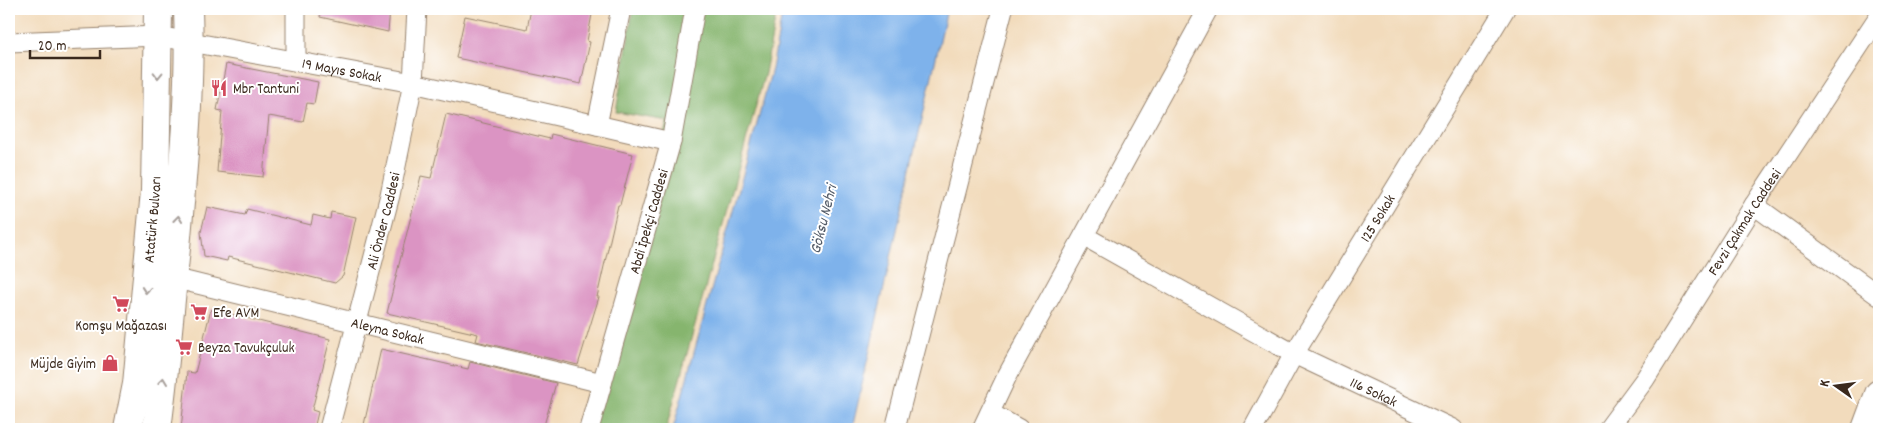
<svg xmlns="http://www.w3.org/2000/svg" width="1888" height="438" font-family="Dekko,sans-serif">
<style>
.forest{fill:#86b56e;stroke:#607046}
.water{fill:#7eb2eb;stroke:#5c6e84}
.building{fill:#db94c3}
.lines{fill:none;stroke-linecap:round;stroke-linejoin:round}
.minor-casing{stroke:#96826d;stroke-width:21}
.primary-casing{stroke:#96826d;stroke-width:30}
.minor{stroke:#fff;stroke-width:19}
.primary{stroke:#fff;stroke-width:28}
.oneway{stroke:#a79f9a}
.labels{text-anchor:middle;stroke-width:4;stroke-linejoin:round;paint-order:stroke}
.street-label{font-size:15px;fill:#3b2a1e;stroke:#fff}
.poi-label{font-size:15px;fill:#3b2a1e;stroke:#fff;text-anchor:start}
.water-label{font-size:16px;font-style:italic;fill:#525a66;stroke:#fff}
</style>
<rect width="100%" height="100%" fill="#fff"/>
<filter id="ink" filterUnits="userSpaceOnUse"><feTurbulence type="fractalNoise" baseFrequency=".02" numOctaves="2"/><feDisplacementMap in="SourceGraphic" scale="10" xChannelSelector="R" yChannelSelector="G"/><feConvolveMatrix kernelMatrix="1 2 1 2 8 2 1 2 1" color-interpolation-filters="sRGB"/></filter>
<filter id="wash" filterUnits="userSpaceOnUse"><feTurbulence type="fractalNoise" baseFrequency=".0096" numOctaves="4" result="noise"/><feDisplacementMap in="SourceGraphic" scale="20" xChannelSelector="R" yChannelSelector="G"/><feGaussianBlur stdDeviation="1.12" result="paint"/><feColorMatrix in="noise" values="0 0 0 0 0 0 0 0 0 0 0 0 0 0 0 0 0 1.4 0 .05"/><feComposite in="paint" operator="in"/></filter>
<g filter="url(#wash)">
<rect width="100%" height="100%" fill="#f2dbbc"/>
<path class="forest" d="M633 9H777L765 73 666 429H591L667 121 616 112Z"/>
<path class="water" d="M783 9H947L852 429H673L772 69Z"/>
<g id="blocks">
<path class="building" d="M321 9H390L388 32 320 17Z
M531 9H593L587 41 590 42 581 84 456 58 465 16 527 29Z
M226 64 318 82 314 104 307 103 303 122 269 116 263 177 217 172 222 111 217 110Z
M446 114 550 139 551 134 633 154 620 205H618L597 297H599L578 365 476 341 478 334 387 313 421 176 431 178Z
M207 207 245 215 247 209 311 225 313 215 330 219 331 212 356 217 343 276 335 283 228 257 227 261 204 256 201 232Z
M211 309 330 339 312 410 318 412 314 429H181L187 372 195 373Z
M381 349 468 369 470 362 556 383 543 429H363Z"/>
</g>
</g>
<g filter="url(#ink)">
<use href="#blocks" fill-opacity="0" stroke="#96826d" stroke-width="1"/>
<g class="lines">
<g class="minor-casing">
<g id="minor">
<path d="M296 9V61"/>
<path id="s1" d="M9 42 158 36 413 83 671 142"/>
<path d="M597 125 621 9"/>
<path d="M1754 205 1879 296"/>
<path id="s2" d="M1084 236 1294 354 1453 429"/>
<path id="s3" d="M173 278 602 383"/>
<path d="M990 413 1019 429"/>
<path id="s4" d="M329 429 390 195 413 83 417 9"/>
<path id="s5" d="M589 429 671 142 695 9"/>
<path d="M895 429 1003 9"/>
<path d="M982 429 1007 376 1208 9"/>
<path id="s6" d="M1253 429 1294 354 1505 9"/>
<path id="s7" d="M1608 429 1645 379 1754 205 1879 16"/>
</g>
</g>
<g class="primary-casing">
<g id="primary">
<path id="s8" d="M128 429 137 384 155 191 158 9"/>
<path d="M157 429C165 369 170 308 176 248 183 169 191 88 188 9"/>
<path d="M1866 429 1879 394"/>
</g>
</g>
<use href="#minor" class="minor"/>
<use href="#primary" class="primary"/>
</g>
<defs><path id="oneway-chevron" d="M-2-3.5L2.5 0L-2 3.5" fill="none" stroke-width="1.6" stroke-linecap="round" stroke-linejoin="round" transform="scale(1.25)"/></defs>
<g class="oneway">
<use href="#oneway-chevron" transform="translate(158 75) rotate(91)"/>
<use href="#oneway-chevron" transform="translate(178 219) rotate(-84)"/>
<use href="#oneway-chevron" transform="translate(146 290) rotate(95)"/>
<use href="#oneway-chevron" transform="translate(163 381) rotate(-83)"/>
</g>
</g>
<defs>
<g id="restaurant-bare" transform="scale(1.35)"><path d="M-5-6h1v4h1v-4h1v4h1v-4h1v5L-1.5 .5V6h-2V.5L-5-1ZM5-6V6H3V1.5H1.5Q1.5-4 5-6Z" fill="#d1495b" stroke="#fff" stroke-width="2.5" paint-order="stroke"/></g>
<g id="supermarket-bare" transform="scale(1.35)"><path d="M-6-5.5h2.5l.6 2H6L4.5 2H-2.5L-4.4-4H-6ZM-1.5 3.2a1.3 1.3 0 1 0 .1 0ZM3 3.2a1.3 1.3 0 1 0 .1 0Z" fill="#d1495b" stroke="#fff" stroke-width="2.5" paint-order="stroke"/></g>
<g id="shop-bare" transform="scale(1.35)"><path d="M-5-2.5h2.3a2.7 3.5 0 0 1 5.4 0H5L5.5 6h-11ZM-1.5-2.5h3a1.5 2.3 0 0 0-3 0Z" fill="#d1495b" stroke="#fff" stroke-width="2.5" paint-order="stroke"/></g>
</defs>
<g fill-rule="evenodd">
<use href="#restaurant-bare" x="219" y="88"/>
<use href="#supermarket-bare" x="121" y="304"/>
<use href="#supermarket-bare" x="199" y="312"/>
<use href="#supermarket-bare" x="184" y="347"/>
<use href="#shop-bare" x="110" y="363"/>
</g>
<g class="labels">
<g class="street-label">
<text dy="5" stroke="none"><textPath href="#s1" startOffset="336">19 Mayıs Sokak</textPath></text>
<text dy="5" stroke="none"><textPath href="#s6" startOffset="245">125 Sokak</textPath></text>
<text dy="5" stroke="none"><textPath href="#s8" startOffset="211">Atatürk Bulvarı</textPath></text>
<text dy="5" stroke="none"><textPath href="#s4" startOffset="215">Ali Önder Caddesi</textPath></text>
<text dy="5" stroke="none"><textPath href="#s5" startOffset="216">Abdi İpekçi Caddesi</textPath></text>
<text dy="5" stroke="none"><textPath href="#s7" startOffset="248">Fevzi Çakmak Caddesi</textPath></text>
<text dy="5" stroke="none"><textPath href="#s3" startOffset="221">Aleyna Sokak</textPath></text>
<text dy="5" stroke="none"><textPath href="#s2" startOffset="329">116 Sokak</textPath></text>
</g>
<g class="poi-label">
<text x="233" y="93">Mbr Tantuni</text>
<text x="213" y="317">Efe AVM</text>
<text x="121" y="330" text-anchor="middle">Komşu Mağazası</text>
<text x="198" y="352">Beyza Tavukçuluk</text>
<text x="96" y="368" text-anchor="end">Müjde Giyim</text>
</g>
<g class="water-label">
<text transform="translate(822 219) rotate(-76)" y="6">Göksu Nehri</text>
</g>
</g>
<rect width="1888" height="438" fill="none" stroke="#fff" stroke-width="30"/>
<g transform="translate(1836 386) rotate(284)" stroke="#ffffff" stroke-width="4" paint-order="stroke">
<path d="M0-4L9 19L0 12L-9 19Z" fill="#3b2a1e"/>
<text y="-8" font-size="14" font-weight="bold" text-anchor="middle" fill="#3b2a1e">K</text>
</g>
<path d="M30 50v8h70v-8" fill="none" stroke="#3b2a1e" stroke-width="2.5"/>
<text x="38" y="50" font-size="15" fill="#3b2a1e" stroke="#ffffff" stroke-width="4" paint-order="stroke">20 m</text>
</svg>
